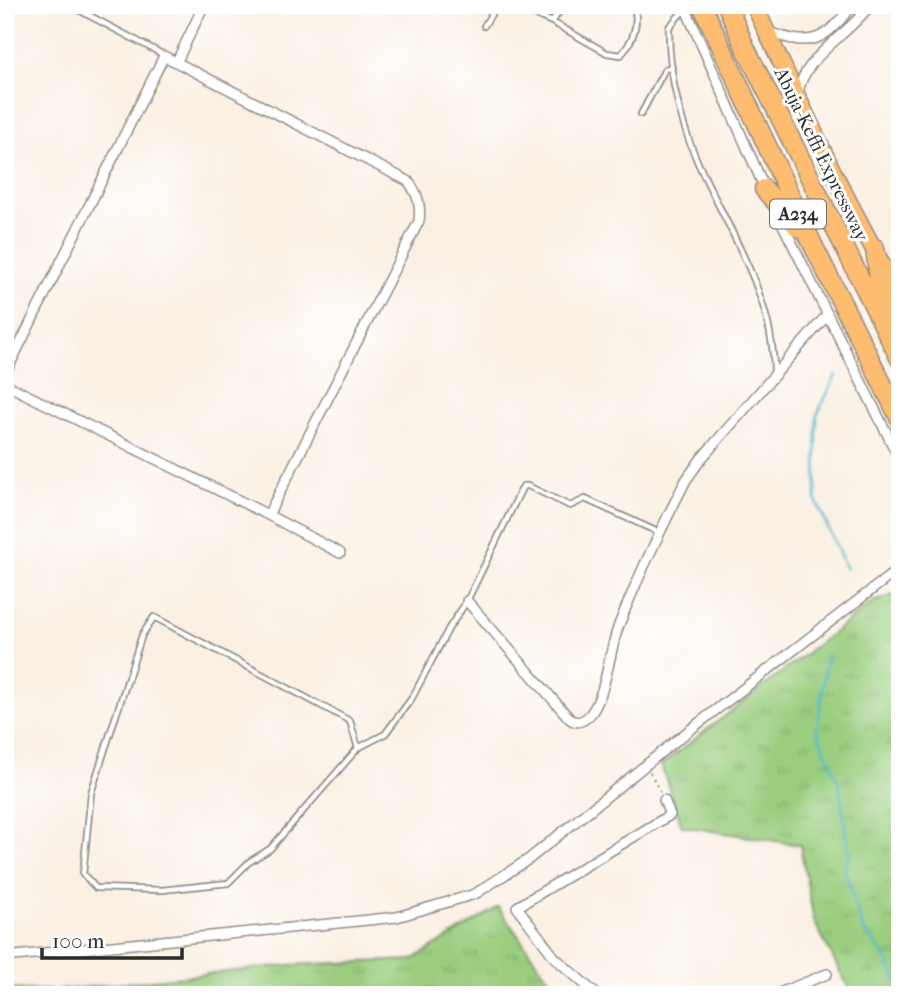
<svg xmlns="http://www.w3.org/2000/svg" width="905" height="1000" font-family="'IM FELL French Canon',serif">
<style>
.grass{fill:url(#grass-tufts);stroke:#627c54;stroke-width:2}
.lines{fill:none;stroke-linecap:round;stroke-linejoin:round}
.stream{stroke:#52bbce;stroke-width:2.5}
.service-casing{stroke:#938e87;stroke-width:8}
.minor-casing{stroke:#938e87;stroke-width:12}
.trunk-casing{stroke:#938e87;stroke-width:19}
.motorway-casing{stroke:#938e87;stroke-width:21}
.path{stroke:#938e87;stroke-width:2;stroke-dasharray:2 5;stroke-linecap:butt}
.service{stroke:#fff;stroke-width:4.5}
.minor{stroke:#fff;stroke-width:9}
.trunk{stroke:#fdbc70;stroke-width:16}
.motorway{stroke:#fdbc70;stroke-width:18}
.labels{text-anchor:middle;stroke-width:6;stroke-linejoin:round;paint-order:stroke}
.shield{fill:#fff;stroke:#6b6b6b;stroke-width:2}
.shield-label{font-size:18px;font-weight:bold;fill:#2b2b2b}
.street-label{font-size:19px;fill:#2b2b2b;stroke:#fff}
</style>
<defs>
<pattern id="grass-tufts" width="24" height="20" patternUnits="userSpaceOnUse" patternTransform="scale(1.75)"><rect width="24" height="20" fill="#9acd7e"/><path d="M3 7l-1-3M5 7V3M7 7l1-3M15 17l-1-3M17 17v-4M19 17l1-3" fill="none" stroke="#85b06d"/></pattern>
</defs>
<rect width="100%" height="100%" fill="#fff"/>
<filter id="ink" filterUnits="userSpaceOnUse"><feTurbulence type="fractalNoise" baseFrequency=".0143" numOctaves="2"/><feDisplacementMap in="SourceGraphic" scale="14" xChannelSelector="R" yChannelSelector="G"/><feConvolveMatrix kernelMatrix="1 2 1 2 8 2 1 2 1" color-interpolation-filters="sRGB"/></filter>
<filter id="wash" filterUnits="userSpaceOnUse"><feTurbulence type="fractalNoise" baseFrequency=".00686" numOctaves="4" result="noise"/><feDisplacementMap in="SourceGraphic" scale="28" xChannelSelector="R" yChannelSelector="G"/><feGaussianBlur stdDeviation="1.57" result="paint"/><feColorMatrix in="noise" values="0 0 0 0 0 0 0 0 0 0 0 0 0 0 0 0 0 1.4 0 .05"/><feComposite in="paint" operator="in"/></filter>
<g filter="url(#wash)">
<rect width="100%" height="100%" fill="#fbf0e3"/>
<path class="grass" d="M900 593V995H852L814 921 800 845 682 826 661 765 873 602Z
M498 907 560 995H5V989L53 991 289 965 412 960Z"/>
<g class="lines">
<path class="stream" d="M836 375 817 415 816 500 846 569
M827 655 817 731 839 783 849 854 844 867 863 929 885 956 900 989"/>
</g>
</g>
<g filter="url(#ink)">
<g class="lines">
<g class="service-casing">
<path id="service" d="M512 5 552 22 607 53 621 55C634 40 639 24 634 5
M75 8 164 55
M685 9 669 27C668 79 683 135 707 182 737 243 774 304 774 373
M552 22 564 5
M484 26 497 5
M641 114 665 69 672 67
M358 748 350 721 154 617 142 635 91 793 83 874 96 888 162 890 228 883 249 862 270 849 358 748 385 734 412 698 449 628 467 601 523 486H528L570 506 585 499 658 532"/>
</g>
<g class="minor-casing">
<path id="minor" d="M684 5 765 189
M768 32C814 48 823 41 853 5
M177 61 204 5
M798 94C803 56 849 35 870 5
M776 211 900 460
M5 374 164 56 408 181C418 194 421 205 419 221L268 515 5 384
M268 515 340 553
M467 601 570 719C578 725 586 720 592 712 607 690 609 651 619 625 638 576 662 527 686 480L701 459 827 315
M5 957 397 917 475 894 529 859 673 743 900 568
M597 995 555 958 517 907 670 815 664 800
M774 995 827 974"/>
</g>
<g class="trunk-casing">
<path id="trunk" d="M754 5 833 172 900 299"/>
</g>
<g class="motorway-casing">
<path id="motorway" d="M702 5 811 241 900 419
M727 5 745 47 900 359
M764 189 799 228
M875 248 884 319"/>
</g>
<path class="path" d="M650 772 660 792"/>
<use href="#service" class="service"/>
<use href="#minor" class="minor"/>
<use href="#trunk" class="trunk"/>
<use href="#motorway" class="motorway"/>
</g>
</g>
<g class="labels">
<rect class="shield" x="770" y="199.5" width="56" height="29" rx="5"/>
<g class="shield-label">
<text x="798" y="220">A234</text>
</g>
<g class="street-label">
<text transform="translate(822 154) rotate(64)" y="7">Abuja-Keffi Expressway</text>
</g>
</g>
<rect width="905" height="1000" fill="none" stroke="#fff" stroke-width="28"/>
<path d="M42 948v10h140v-10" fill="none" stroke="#2b2b2b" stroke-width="3.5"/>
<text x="52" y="948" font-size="21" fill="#2b2b2b" stroke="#ffffff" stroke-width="5" paint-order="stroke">100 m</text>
</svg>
